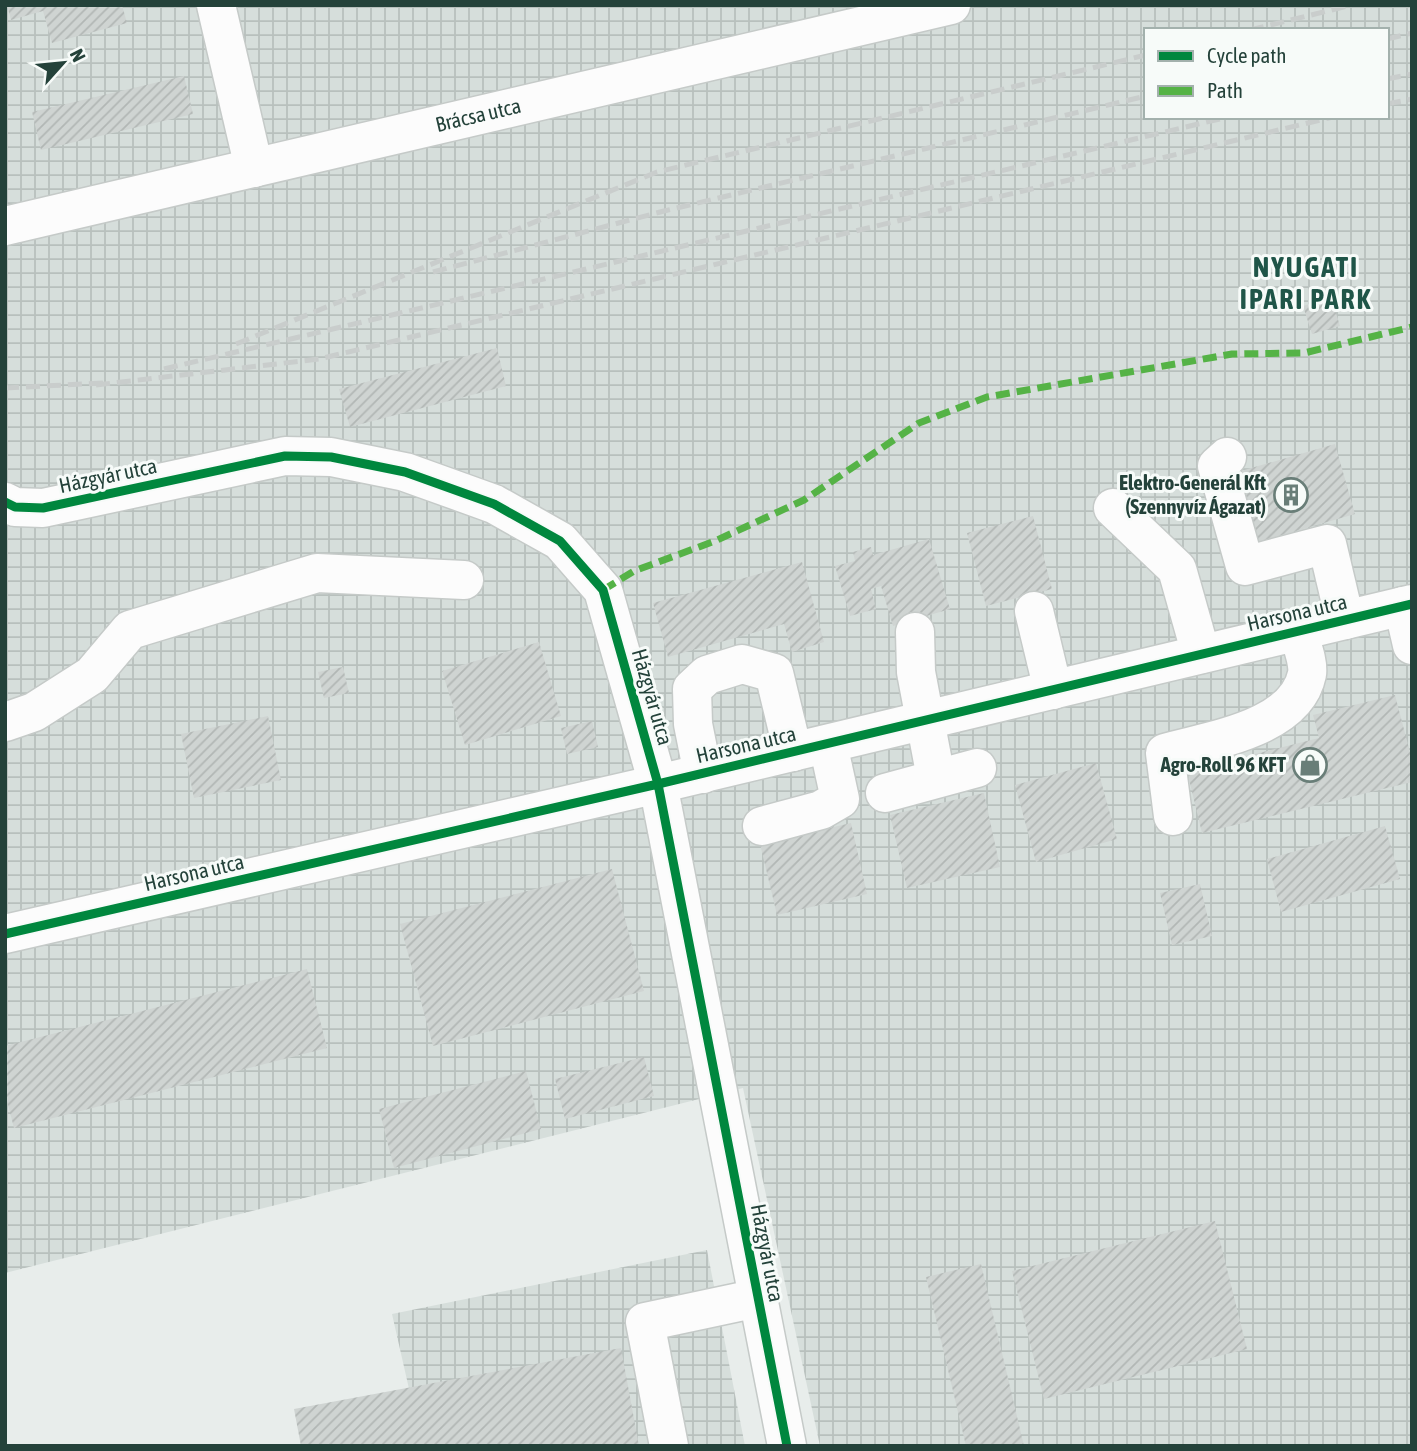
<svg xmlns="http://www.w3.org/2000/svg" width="1417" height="1451" font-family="'Asap Condensed',sans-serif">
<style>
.industrial{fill:url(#industrial-grid);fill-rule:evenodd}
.building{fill:url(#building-hatch)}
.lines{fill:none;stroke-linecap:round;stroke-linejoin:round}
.minor-casing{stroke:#c5cac8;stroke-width:41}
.minor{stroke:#fcfcfc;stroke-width:38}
.rail{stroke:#c9cdcc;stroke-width:5;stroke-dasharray:14 7;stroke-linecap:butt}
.quiet{stroke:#55b346;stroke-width:7;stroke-dasharray:14 7;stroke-linecap:butt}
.cycleway-casing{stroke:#f7fbf9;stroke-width:13}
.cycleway{stroke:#00873e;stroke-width:9}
.labels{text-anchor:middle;stroke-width:6;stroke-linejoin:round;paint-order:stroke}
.street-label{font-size:21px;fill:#24423a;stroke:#f7fbf9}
.poi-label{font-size:21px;font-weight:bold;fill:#24423a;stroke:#f7fbf9;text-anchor:end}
.district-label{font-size:28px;font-weight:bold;letter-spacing:2px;fill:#1f5548;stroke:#f7fbf9}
</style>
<defs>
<pattern id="industrial-grid" width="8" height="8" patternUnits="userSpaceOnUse" patternTransform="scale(1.75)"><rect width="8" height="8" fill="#d6dedb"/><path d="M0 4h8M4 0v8" fill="none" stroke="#b8c0bd"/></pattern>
<pattern id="building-hatch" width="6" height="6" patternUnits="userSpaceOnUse" patternTransform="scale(1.75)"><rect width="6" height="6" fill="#cfd4d2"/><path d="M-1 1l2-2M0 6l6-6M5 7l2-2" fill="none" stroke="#b2b7b5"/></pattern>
</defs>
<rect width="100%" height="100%" fill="#e8edeb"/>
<path class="industrial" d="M5 5H1412V1446H820L743 1088 5 1273ZM1146 30H1387V117H1146Z
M707 1250 745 1446H422L392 1314Z"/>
<path class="building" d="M7 5H122L127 23 52 43 43 11 11 20Z
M184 76 193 114 41 150 32 112Z
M1331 297 1340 326 1312 334 1303 306Z
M497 348 506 386 350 427 339 389Z
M1335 444 1355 514 1247 545 1227 475Z
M1033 516 1052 589 986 606 967 533Z
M929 539 950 609 893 626 881 586 871 589 876 609 850 616 835 566 855 561 853 552 871 547 873 555Z
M802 562 824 642 792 652 784 624 668 657 653 603Z
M539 642 561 716 465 745 442 671Z
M343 667 349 693 324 698 318 672Z
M1395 695 1412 760V782L1202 833 1187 771 1319 738 1313 715Z
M268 716 281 780 194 798 181 734Z
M592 721 598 747 567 754 561 728Z
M1096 763 1117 839 1036 862 1015 785Z
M984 793 1000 867 907 888 890 815Z
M851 823 867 894 777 915 760 844Z
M1385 826 1400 879 1281 912 1267 859Z
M612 869 644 991 433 1046 400 924Z
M1200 884 1212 936 1172 945 1160 893Z
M307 969 327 1048 14 1128 5 1093V1046Z
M644 1057 654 1096 565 1119 555 1079Z
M526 1071 541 1129 394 1168 379 1109Z
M1215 1221 1247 1349 1044 1399 1012 1271Z
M981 1264 1024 1446H966L926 1277Z
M621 1348 639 1446H301L294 1409Z"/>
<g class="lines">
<g class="minor-casing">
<g id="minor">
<path d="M216 5 254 168"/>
<path id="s1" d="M5 226 951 5"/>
<path d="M1227 457 1217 466 1245 566 1327 544 1345 620"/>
<path d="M5 502 15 507 43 508 285 456 331 457 405 472 494 504 560 541 603 590 658 784 787 1446"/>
<path d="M1113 508 1177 569 1201 654"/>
<path d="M1403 606 1412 645"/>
<path d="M1034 611 1053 690"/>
<path d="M915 632 916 672 936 778"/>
<path d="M5 722 34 712 92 675 130 630 317 573 464 580"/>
<path d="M703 774 693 724 692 689 707 675 742 664 774 673 793 752"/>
<path d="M885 793 977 768"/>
<path d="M1173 816 1165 753C1210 740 1296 729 1307 674 1309 662 1301 643 1298 631"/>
<path d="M762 826 821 810 840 799 828 744"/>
<path d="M5 934 658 784 1412 604"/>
<path d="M669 1446 645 1322 758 1298"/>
</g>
</g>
<use href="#minor" class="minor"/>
<path class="rail" d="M1250 30 1352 5
M1387 39 1412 33
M1387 79 1412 74
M1387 104 1412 99
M433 272 664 211 1146 96
M236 344 657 172 1146 55
M164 369 1228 117
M96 385 319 359 1333 117
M5 388 103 383"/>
<path class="quiet" d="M603 590 634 571 715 541 804 500 919 423 987 397 1232 354 1304 353 1412 327"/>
<g class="cycleway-casing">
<path id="cycleway" d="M5 502 15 507 43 508 285 456 331 457 405 472 494 504 560 541 603 590 658 784 787 1446
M5 934 658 784 1412 604"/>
</g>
<use href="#cycleway" class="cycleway"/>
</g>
<defs>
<g id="building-ring" transform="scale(1.75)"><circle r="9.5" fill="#f7fbf9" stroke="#697e78" stroke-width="1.5"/><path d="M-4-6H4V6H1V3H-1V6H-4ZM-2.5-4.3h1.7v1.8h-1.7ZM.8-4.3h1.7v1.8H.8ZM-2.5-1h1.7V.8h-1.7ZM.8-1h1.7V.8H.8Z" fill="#697e78"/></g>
<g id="shop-ring" transform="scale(1.75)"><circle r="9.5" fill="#f7fbf9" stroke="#697e78" stroke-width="1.5"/><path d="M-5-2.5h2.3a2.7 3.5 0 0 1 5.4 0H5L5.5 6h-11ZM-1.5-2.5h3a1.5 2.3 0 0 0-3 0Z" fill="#697e78"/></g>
</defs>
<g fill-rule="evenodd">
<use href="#building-ring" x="1291" y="495"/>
<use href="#shop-ring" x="1310" y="765"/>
</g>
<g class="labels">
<g class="street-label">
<text dy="7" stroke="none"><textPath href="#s1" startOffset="486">Brácsa utca</textPath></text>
<text transform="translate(108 476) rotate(-12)" y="7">Házgyár utca</text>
<text transform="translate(1297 613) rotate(-13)" y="7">Harsona utca</text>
<text transform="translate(652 697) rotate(74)" y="7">Házgyár utca</text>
<text transform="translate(746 745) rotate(-13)" y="7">Harsona utca</text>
<text transform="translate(194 873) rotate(-13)" y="7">Harsona utca</text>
<text transform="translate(767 1253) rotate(79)" y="7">Házgyár utca</text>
</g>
<g class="poi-label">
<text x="1266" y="490">Elektro-Generál Kft<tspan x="1266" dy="24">(Szennyvíz Ágazat)</tspan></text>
<text x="1286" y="772">Agro-Roll 96 KFT</text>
</g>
<g class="district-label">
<text x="1306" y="277">NYUGATI<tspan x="1306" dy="32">IPARI PARK</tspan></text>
</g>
</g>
<rect width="1417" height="1451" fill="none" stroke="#24423a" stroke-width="14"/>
<rect x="1144" y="28" width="245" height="91" fill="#f7fbf9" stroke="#a3b1ad" stroke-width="2"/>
<rect x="1158" y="51" width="35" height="10" fill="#00873e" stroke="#a3b1ad" stroke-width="2"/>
<text x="1207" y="63" font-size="21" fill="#24423a">Cycle path</text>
<rect x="1158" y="86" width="35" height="10" fill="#55b346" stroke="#a3b1ad" stroke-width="2"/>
<text x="1207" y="98" font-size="21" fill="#24423a">Path</text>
<g transform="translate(63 63) rotate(63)" stroke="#f7fbf9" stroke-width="5" paint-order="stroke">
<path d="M0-5L12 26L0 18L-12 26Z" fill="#24423a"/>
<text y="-10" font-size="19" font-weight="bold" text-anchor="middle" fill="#24423a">N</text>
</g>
</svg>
